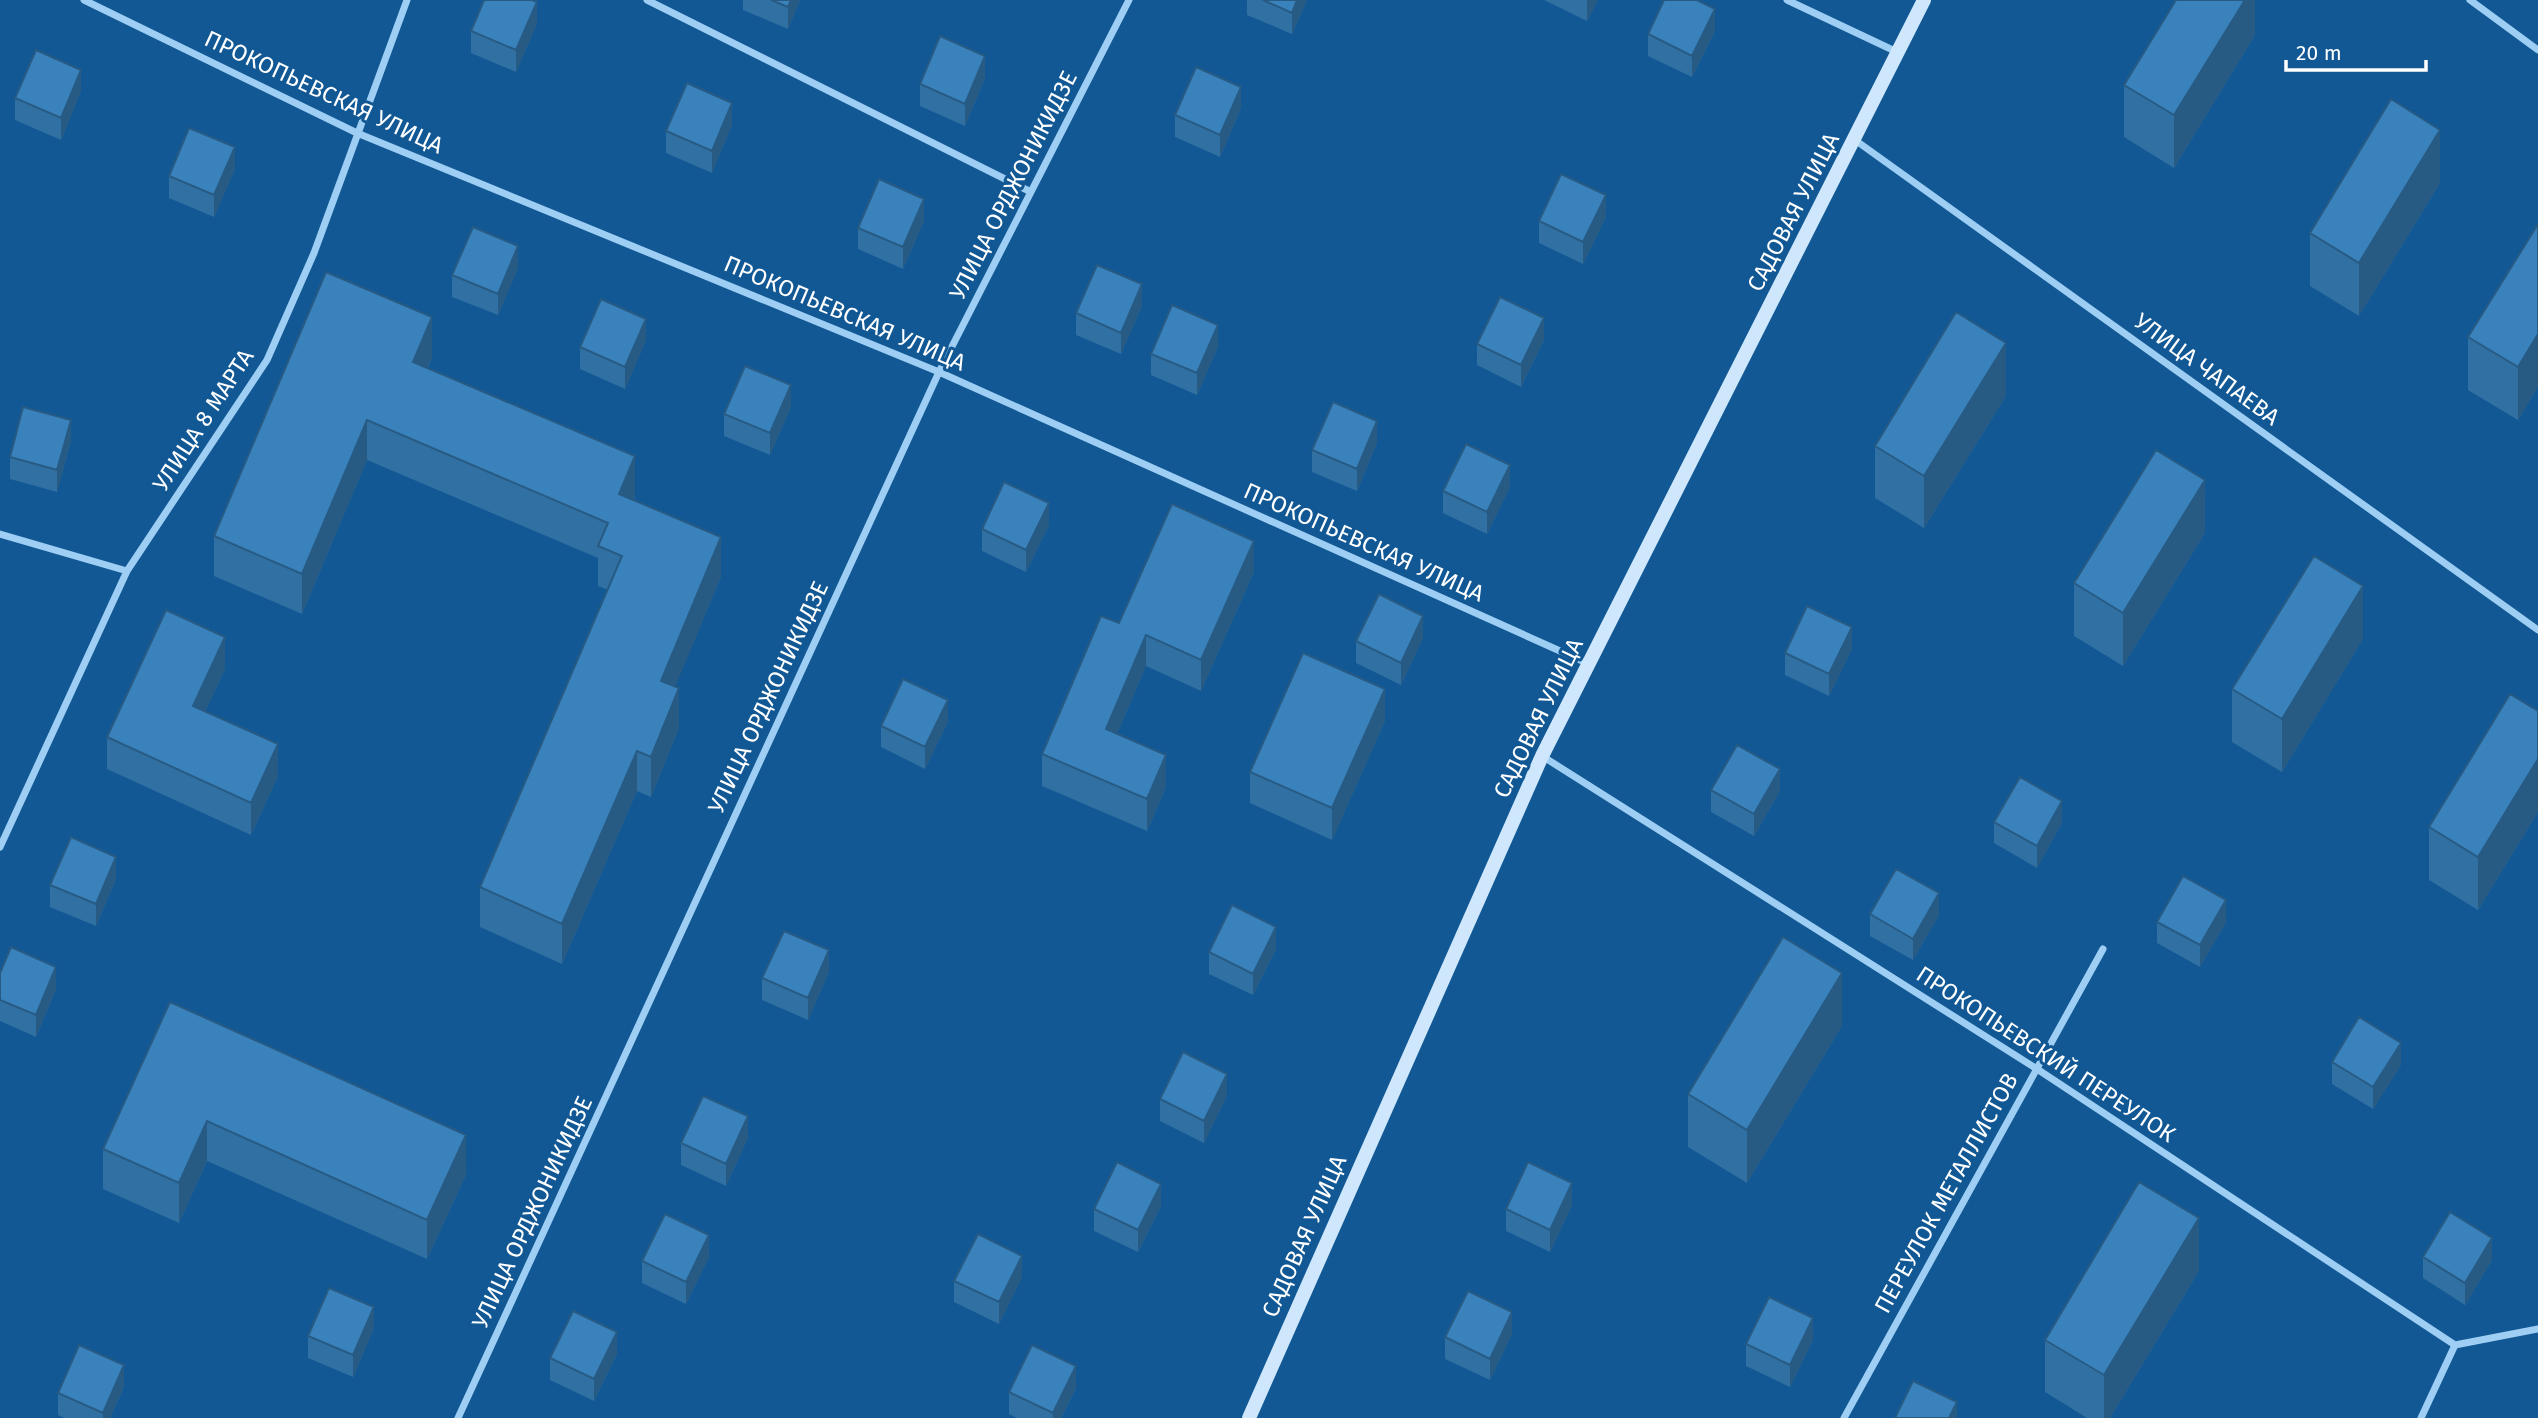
<svg xmlns="http://www.w3.org/2000/svg" width="2538" height="1418" font-family="'Fira Sans',sans-serif">
<style>
.lines{fill:none;stroke-linecap:round;stroke-linejoin:round}
.street{stroke:#9ecef3;stroke-width:7}
.secondary{stroke:#cee7fd;stroke-width:14}
.wall{fill:#3170a2}
.shaded-wall{fill:#285b84}
.building{fill:#3982bc;stroke:#285b84;stroke-width:2}
.labels{text-anchor:middle;stroke-width:6;stroke-linejoin:round;paint-order:stroke}
.street-label{font-size:23px;fill:#fff;stroke:#115894}
</style>
<rect width="100%" height="100%" fill="#115894"/>
<g class="lines">
<path class="street" d="M84 0 357 133 939 372 1589 664
M647 0 1031 192
M1787 0 1897 52
M2470 0 2538 50
M1855 140 2538 630
M0 534 127 571
M1542 756 2037 1069 2455 1345 2538 1329
M0 847 127 571 267 360 314 253 407 0
M458 1418 939 372 1129 0
M1844 1418 2103 949
M2421 1418 2455 1345"/>
<path class="secondary" d="M1249 1418 1542 756 1924 0"/>
</g>
<path class="wall" d="M743 0H800L788 29 743 10Z
M1247 0H1307L1292 34 1247 15Z
M1544 0H1598L1587 21Z
M2255 0V35L2174 168 2124 137V85Z
M537 24 516 72 471 53V31Z
M1715 31 1692 77 1648 56V34Z
M985 78 965 126 920 106V84Z
M81 91 61 140 15 120V98Z
M1241 108 1220 157 1175 137V115Z
M732 125 712 173 666 153V131Z
M235 169 214 217 169 198V176Z
M2440 183 2359 316 2310 286V233Z
M1606 217 1583 264 1539 243V221Z
M924 221 903 269 858 249V228Z
M2538 224V387L2518 420 2468 390V337Z
M518 268 498 315 452 297V275Z
M1142 306 1121 354 1076 335V313Z
M646 340 625 389 580 369V347Z
M1544 340 1521 387 1477 365V344Z
M1218 347 1197 395 1151 375V354Z
M432 357 428 368 635 496 634 500 721 577 675 686 679 728 651 797 637 791 562 964 480 927V887L608 590 598 586V558L367 460 302 614 214 576V536Z
M2006 396 1924 528 1875 498V446Z
M791 407 770 455 724 436V414Z
M71 441 57 492 10 479V457Z
M1377 443 1357 491 1312 472V450Z
M1510 487 1487 534 1443 513V491Z
M1049 525 1026 572 982 551V529Z
M2205 533 2123 666 2074 636V583Z
M1254 572 1201 691 1146 666 1117 734 1166 787 1147 831 1042 786V754L1119 623Z
M1423 638 1401 685 1356 663V641Z
M2363 639 2282 772 2232 742V689Z
M1852 649 1829 696 1785 675V653Z
M225 669 205 712 278 776 251 835 107 769V737Z
M2538 711V812L2478 910 2429 880V827Z
M1385 721 1332 840 1250 803V772Z
M948 722 925 769 881 747V726Z
M1711 790 1780 791 1754 836 1711 812Z
M1994 822 2062 823 2037 868 1994 843Z
M116 879 96 926 50 907V885Z
M1870 914 1939 915 1913 960 1870 936Z
M2157 922H2226L2200 967 2157 943Z
M1276 949 1253 995 1209 974V952Z
M829 972 808 1020 762 1000V978Z
M0 973 56 989 36 1037 0 1021Z
M170 1002 466 1175 427 1259 207 1161 179 1223 103 1189V1149Z
M1842 1026 1747 1183 1688 1147V1094Z
M2332 1062 2401 1065 2373 1109 2332 1084Z
M1227 1096 1204 1143 1160 1121V1099Z
M748 1138 726 1186 681 1165V1143Z
M1572 1205 1550 1252 1506 1231V1209Z
M1161 1206 1138 1252 1094 1231V1209Z
M709 1257 686 1304 642 1283V1261Z
M2423 1257 2492 1260 2465 1305 2423 1278Z
M2199 1271 2110 1418H2087L2045 1392V1340Z
M1022 1277 999 1324 954 1302V1281Z
M374 1328 353 1377 308 1358V1336Z
M1512 1334 1490 1380 1445 1359V1337Z
M1813 1340 1790 1387 1746 1366V1344Z
M617 1354 594 1401 550 1380V1358Z
M124 1387 110 1418H64L58 1415V1393Z
M1076 1388 1061 1418H1017L1009 1414V1392Z"/>
<path class="shaded-wall" d="M791 0H800L788 29V7Z
M1297 0H1307L1292 34V13Z
M1587 0H1598L1587 21Z
M2245 0H2255V35L2174 168V115Z
M537 2V24L516 72V50Z
M1715 9V31L1692 77V56Z
M985 56V78L965 126V104Z
M81 70V91L61 140V118Z
M1241 87V108L1220 157V135Z
M732 103V125L712 173V151Z
M2440 130V183L2359 316V263Z
M235 147V169L214 217V195Z
M1606 195V217L1583 264V242Z
M924 199V221L903 269V247Z
M518 246V268L498 315V294Z
M1142 284V306L1121 354V333Z
M432 317V357L413 402V362Z
M1544 318V340L1521 387V365Z
M646 319V340L625 389V367Z
M1218 325V347L1197 395V373Z
M2538 334V387L2518 420V367Z
M2006 343V396L1924 528V476Z
M791 385V407L770 455V433Z
M71 420V441L57 492V470Z
M367 420V460L302 614V574Z
M1377 421V443L1357 491V469Z
M635 456V496L619 534V494Z
M1510 465V487L1487 534V512Z
M2205 480V533L2123 666V613Z
M1049 503V525L1026 572V550Z
M721 537V577L661 721V681Z
M1254 541V572L1201 691V660Z
M2363 586V639L2282 772V719Z
M1423 616V638L1401 685V663Z
M1852 627V649L1829 696V674Z
M1146 635V666L1106 760V729Z
M225 637V669L193 738V706Z
M679 688V728L651 797V757Z
M1385 689V721L1332 840V808Z
M948 700V722L925 769V747Z
M278 744V776L251 835V803Z
M637 751V791L562 964V924Z
M1166 755V787L1147 831V799Z
M2538 759V812L2478 910V857Z
M1780 769V791L1754 836V814Z
M2062 801V823L2037 868V846Z
M116 857V879L96 926V904Z
M1939 893V915L1913 960V939Z
M2226 900V922L2200 967V945Z
M1276 927V949L1253 995V974Z
M829 950V972L808 1020V998Z
M56 967V989L36 1037V1015Z
M1842 973V1026L1747 1183V1130Z
M2401 1043V1065L2373 1109V1087Z
M1227 1074V1096L1204 1143V1121Z
M748 1116V1138L726 1186V1164Z
M207 1121V1161L179 1223V1183Z
M466 1135V1175L427 1259V1220Z
M1572 1183V1205L1550 1252V1230Z
M1161 1184V1206L1138 1252V1230Z
M2199 1218V1271L2110 1418H2104V1375Z
M709 1235V1257L686 1304V1282Z
M2492 1238V1260L2465 1305V1283Z
M1022 1256V1277L999 1324V1302Z
M374 1307V1328L353 1377V1355Z
M1512 1312V1334L1490 1380V1359Z
M1813 1318V1340L1790 1387V1365Z
M617 1332V1354L594 1401V1379Z
M124 1365V1387L110 1418H103V1413Z
M1076 1366V1388L1061 1418H1053V1413Z
M1957 1402V1418H1949Z"/>
<path class="building" d="M484 0H532L537 2 516 50 471 31Z
M771 0H791L788 7Z
M1263 0H1297L1292 13Z
M1664 0H1697L1715 9 1692 56 1648 34Z
M2176 0H2245L2174 115 2124 85Z
M940 36 985 56 965 104 920 84Z
M36 50 81 70 61 118 15 98Z
M1196 67 1241 87 1220 135 1175 115Z
M687 83 732 103 712 151 666 131Z
M2391 99 2440 130 2359 263 2310 233Z
M189 128 235 147 214 195 169 176Z
M1561 174 1606 195 1583 242 1539 221Z
M879 179 924 199 903 247 858 228Z
M2538 224V334L2518 367 2468 337Z
M473 227 518 246 498 294 452 275Z
M1097 265 1142 284 1121 333 1076 313Z
M326 272 432 317 413 362 635 456 619 494 721 537 661 681 679 688 651 757 637 751 562 924 480 887 622 556 598 546 608 523 367 420 302 574 214 536Z
M1500 297 1544 318 1521 365 1477 344Z
M601 299 646 319 625 367 580 347Z
M1172 305 1218 325 1197 373 1151 354Z
M1956 312 2006 343 1924 476 1875 446Z
M745 366 791 385 770 433 724 414Z
M1333 402 1377 421 1357 469 1312 450Z
M23 407 71 420 57 470 10 457Z
M1466 444 1510 465 1487 512 1443 491Z
M2156 450 2205 480 2123 613 2074 583Z
M1004 482 1049 503 1026 550 982 529Z
M1172 504 1254 541 1201 660 1146 635 1106 729 1166 755 1147 799 1042 754 1101 616 1119 623Z
M2314 556 2363 586 2282 719 2232 689Z
M1379 594 1423 616 1401 663 1356 641Z
M1807 606 1852 627 1829 674 1785 653Z
M166 610 225 637 193 706 278 744 251 803 107 737Z
M1303 653 1385 689 1332 808 1250 772Z
M903 679 948 700 925 747 881 726Z
M2510 694 2538 711V759L2478 857 2429 827Z
M1737 745 1780 769 1754 814 1711 790Z
M2020 777 2062 801 2037 846 1994 822Z
M71 837 116 857 96 904 50 885Z
M1896 869 1939 893 1913 939 1870 914Z
M2183 876 2226 900 2200 945 2157 922Z
M1232 905 1276 927 1253 974 1209 952Z
M784 931 829 950 808 998 762 978Z
M1783 937 1842 973 1747 1130 1688 1094Z
M11 947 56 967 36 1015 0 1000V973Z
M170 1002 466 1135 427 1220 207 1121 179 1183 103 1149Z
M2359 1017 2401 1043 2373 1087 2332 1062Z
M1183 1052 1227 1074 1204 1121 1160 1099Z
M703 1096 748 1116 726 1164 681 1143Z
M1117 1162 1161 1184 1138 1230 1094 1209Z
M1528 1162 1572 1183 1550 1230 1506 1209Z
M2139 1182 2199 1218 2104 1375 2045 1340Z
M2450 1212 2492 1238 2465 1283 2423 1257Z
M665 1214 709 1235 686 1282 642 1261Z
M978 1234 1022 1256 999 1302 954 1281Z
M329 1288 374 1307 353 1355 308 1336Z
M1468 1291 1512 1312 1490 1359 1445 1337Z
M1769 1297 1813 1318 1790 1365 1746 1344Z
M573 1311 617 1332 594 1379 550 1358Z
M79 1345 124 1365 103 1413 58 1393Z
M1032 1345 1076 1366 1053 1413 1009 1392Z
M1913 1381 1957 1402 1949 1418H1895Z"/>
<g class="labels">
<g class="street-label">
<text transform="translate(324 92) rotate(25)" y="8">ПРОКОПЬЕВСКАЯ УЛИЦА</text>
<text transform="translate(1013 185) rotate(-63)" y="8">УЛИЦА ОРДЖОНИКИДЗЕ</text>
<text transform="translate(1793 212) rotate(-63)" y="8">САДОВАЯ УЛИЦА</text>
<text transform="translate(845 313) rotate(23)" y="8">ПРОКОПЬЕВСКАЯ УЛИЦА</text>
<text transform="translate(2207 369) rotate(36)" y="8">УЛИЦА ЧАПАЕВА</text>
<text transform="translate(203 420) rotate(-57)" y="8">УЛИЦА 8 МАРТА</text>
<text transform="translate(1364 542) rotate(24)" y="8">ПРОКОПЬЕВСКАЯ УЛИЦА</text>
<text transform="translate(768 697) rotate(-65)" y="8">УЛИЦА ОРДЖОНИКИДЗЕ</text>
<text transform="translate(1538 718) rotate(-64)" y="8">САДОВАЯ УЛИЦА</text>
<text transform="translate(2046 1054) rotate(33)" y="8">ПРОКОПЬЕВСКИЙ ПЕРЕУЛОК</text>
<text transform="translate(1946 1193) rotate(-61)" y="8">ПЕРЕУЛОК МЕТАЛЛИСТОВ</text>
<text transform="translate(532 1212) rotate(-65)" y="8">УЛИЦА ОРДЖОНИКИДЗЕ</text>
<text transform="translate(1304 1236) rotate(-66)" y="8">САДОВАЯ УЛИЦА</text>
</g>
</g>
<path d="M2286 60v10h140v-10" fill="none" stroke="#ffffff" stroke-width="3.5"/>
<text x="2296" y="60" font-size="21" fill="#ffffff" stroke="#115894" stroke-width="5" paint-order="stroke">20 m</text>
</svg>
